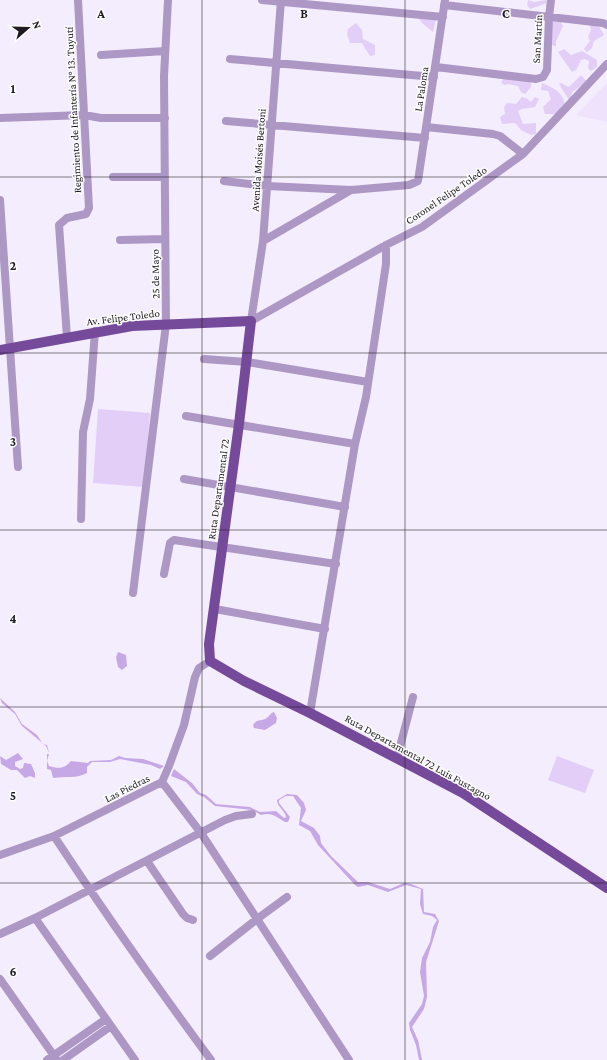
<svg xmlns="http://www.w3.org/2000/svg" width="607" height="1060" font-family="'Crimson Pro',serif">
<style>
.built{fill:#eee2fc}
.green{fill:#e2cef7}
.water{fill:#c7a8e6}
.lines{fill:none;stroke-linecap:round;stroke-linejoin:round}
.minor{stroke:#ad97c4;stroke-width:8}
.major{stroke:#754a9a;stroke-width:10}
.grid{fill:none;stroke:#1e1922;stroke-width:1;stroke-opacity:0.55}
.labels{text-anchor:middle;stroke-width:3;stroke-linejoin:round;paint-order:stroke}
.street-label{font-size:11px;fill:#1e1922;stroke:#fefefe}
.grid-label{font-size:13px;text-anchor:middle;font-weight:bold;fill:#1e1922;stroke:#fefefe;stroke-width:3;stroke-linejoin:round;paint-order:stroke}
</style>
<rect width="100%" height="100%" fill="#f4edfd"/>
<path class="built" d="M607 82V122L576 115 607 83Z"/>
<path class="green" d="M528 0 534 2 546 0 547 3 530 9 527 5Z
M436 18 433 32 422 23 419 19Z
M559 20 563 26 556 41V46H554L552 45 548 29 554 21Z
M356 23 362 30 363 39 375 45V55L370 56 362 43H350L347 34 348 29Z
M589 23 598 25 604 35 594 41 592 48 587 52 584 49 590 41 588 36 591 30Z
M564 49 571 55 582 51 597 60V67L591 71 588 68 589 61 585 59 581 60 576 70 572 72 558 52Z
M581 75 587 82 572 92 571 99 569 100 559 84 561 83 569 87Z
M503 79H531V87L525 94 521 92 518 86 508 84 505 85 501 83Z
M542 83C553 88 562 91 565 104L556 114H545L543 107 551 99 548 91 541 90Z
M522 97 526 98 531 102 535 97 539 99 535 107 522 109 518 111 523 124 536 123V134L531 135 521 130 515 123 502 124 500 117 505 114 504 107 507 103 516 104Z
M98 409 150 413 144 487 93 483Z
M557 756 594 770 585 793 548 780Z"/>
<path class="water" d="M118 652 126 655 127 666 122 670 118 667 116 657Z
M0 698 15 712 22 724 37 735 43 744 47 745 49 753 46 746 22 726 15 714 2 703Z
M274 712 277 718 276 723 265 730 254 728 253 725C257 719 260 721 265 719 269 717 270 713 274 712Z
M18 753 23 759 15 762V766L20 769 23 768 24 763 31 764 35 773V778L30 776 25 778 17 770H11L1 764 0 756 6 760Z
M47 754H49L47 761 49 766C59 769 64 769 71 761L88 763 90 761 111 760 119 756 125 758 143 759 164 766 160 769 151 765 120 759 110 762H92L87 767V773C77 779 64 776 53 778L51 770 47 769Z
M174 769 192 783 200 793 206 795 216 804 250 807 260 812 276 811 284 818 286 817C285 810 277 807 277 800L287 794 297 795 304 803 306 810 301 821 314 828 320 836 321 843 331 856 358 882H368L390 889 404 883 411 884 423 889 424 912 435 914 439 921 426 962 427 997 424 1009 412 1027 418 1040 422 1060H419L416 1045 410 1030 409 1023 422 1004 424 996 420 972 422 958 430 942 433 927 437 920 432 916 423 914 420 904 421 889 406 885 388 892 368 885 358 887 355 885 318 845 310 831 299 825 301 808 293 796H286L279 800V803L290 817 288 822H285C276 817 272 812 261 815L252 810 215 806 204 797 197 794 186 782 171 776Z"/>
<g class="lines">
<path class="minor" d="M262 0 443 17
M444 5 603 23 607 25
M101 55 165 51
M230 59 434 77
M436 67 536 79 543 77 547 70 549 17 551 0
M0 118 84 115 101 118H165
M226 121 425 138
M426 127 493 134 500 136 523 154
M113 177H165
M224 181 267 186 351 190 409 185 418 181 445 0
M0 200 18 467
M120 240 165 239
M263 241 351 190
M251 321 386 245 422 227 523 154 607 64
M251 321 263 241 281 0
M67 337 59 225 67 218 86 214 89 208 78 0
M204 359 247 362 368 382
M186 416 355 444
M184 479 345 507
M81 519 83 432 90 399 95 331
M164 574 170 543 174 540 336 564
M133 593 166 324 164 76 168 0
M215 609 325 629
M310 713 355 444 366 397 386 264V245
M397 758 413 697
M162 782 201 833 349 1060
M54 836C104 912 157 987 211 1060
M0 855 54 836 162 782 169 766 184 725 195 677 199 668 210 661
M147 861 183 914 187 918 193 920
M35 918 135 1060
M0 934 35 918 225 820 236 816 252 814
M210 956 257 919 287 897
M0 979 57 1060
M47 1060 106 1019
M63 1060 111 1026"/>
<path class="major" d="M0 350 132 326 251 321 239 424 209 644 210 661 244 681 310 713 463 793 607 888"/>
</g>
<path class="grid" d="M202 0V1060M405 0V1060M0 177H607M0 353H607M0 530H607M0 707H607M0 883H607"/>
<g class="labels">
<g class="street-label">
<text transform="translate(537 39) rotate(-87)" y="4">San Martín</text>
<text transform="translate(421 89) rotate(-81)" y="4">La Paloma</text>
<text transform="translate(73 110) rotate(-93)" y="4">Regimiento de Infantería N° 13. Tuyutí</text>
<text transform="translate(258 160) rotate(-86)" y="4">Avenida Moisés Bertoni</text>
<text transform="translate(446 195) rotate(-34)" y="4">Coronel Felipe Toledo</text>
<text transform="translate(155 274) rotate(-91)" y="4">25 de Mayo</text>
<text transform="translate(123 317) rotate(-7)" y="4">Av. Felipe Toledo</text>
<text transform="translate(218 489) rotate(-82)" y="4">Ruta Departamental 72</text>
<text transform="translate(418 757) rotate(29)" y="4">Ruta Departamental 72 Luis Fustagno</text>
<text transform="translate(127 788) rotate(-27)" y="4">Las Piedras</text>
</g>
</g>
<g class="grid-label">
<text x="101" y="18">A</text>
<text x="304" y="18">B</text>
<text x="506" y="18">C</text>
<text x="13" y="93">1</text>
<text x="13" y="270">2</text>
<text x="13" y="446">3</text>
<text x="13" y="623">4</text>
<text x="13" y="800">5</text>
<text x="13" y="976">6</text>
</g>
<g transform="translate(28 28) rotate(70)" stroke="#fefefe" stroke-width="3" paint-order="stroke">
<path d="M0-3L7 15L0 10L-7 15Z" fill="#1e1922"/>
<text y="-6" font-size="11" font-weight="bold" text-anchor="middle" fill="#1e1922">N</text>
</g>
</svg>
